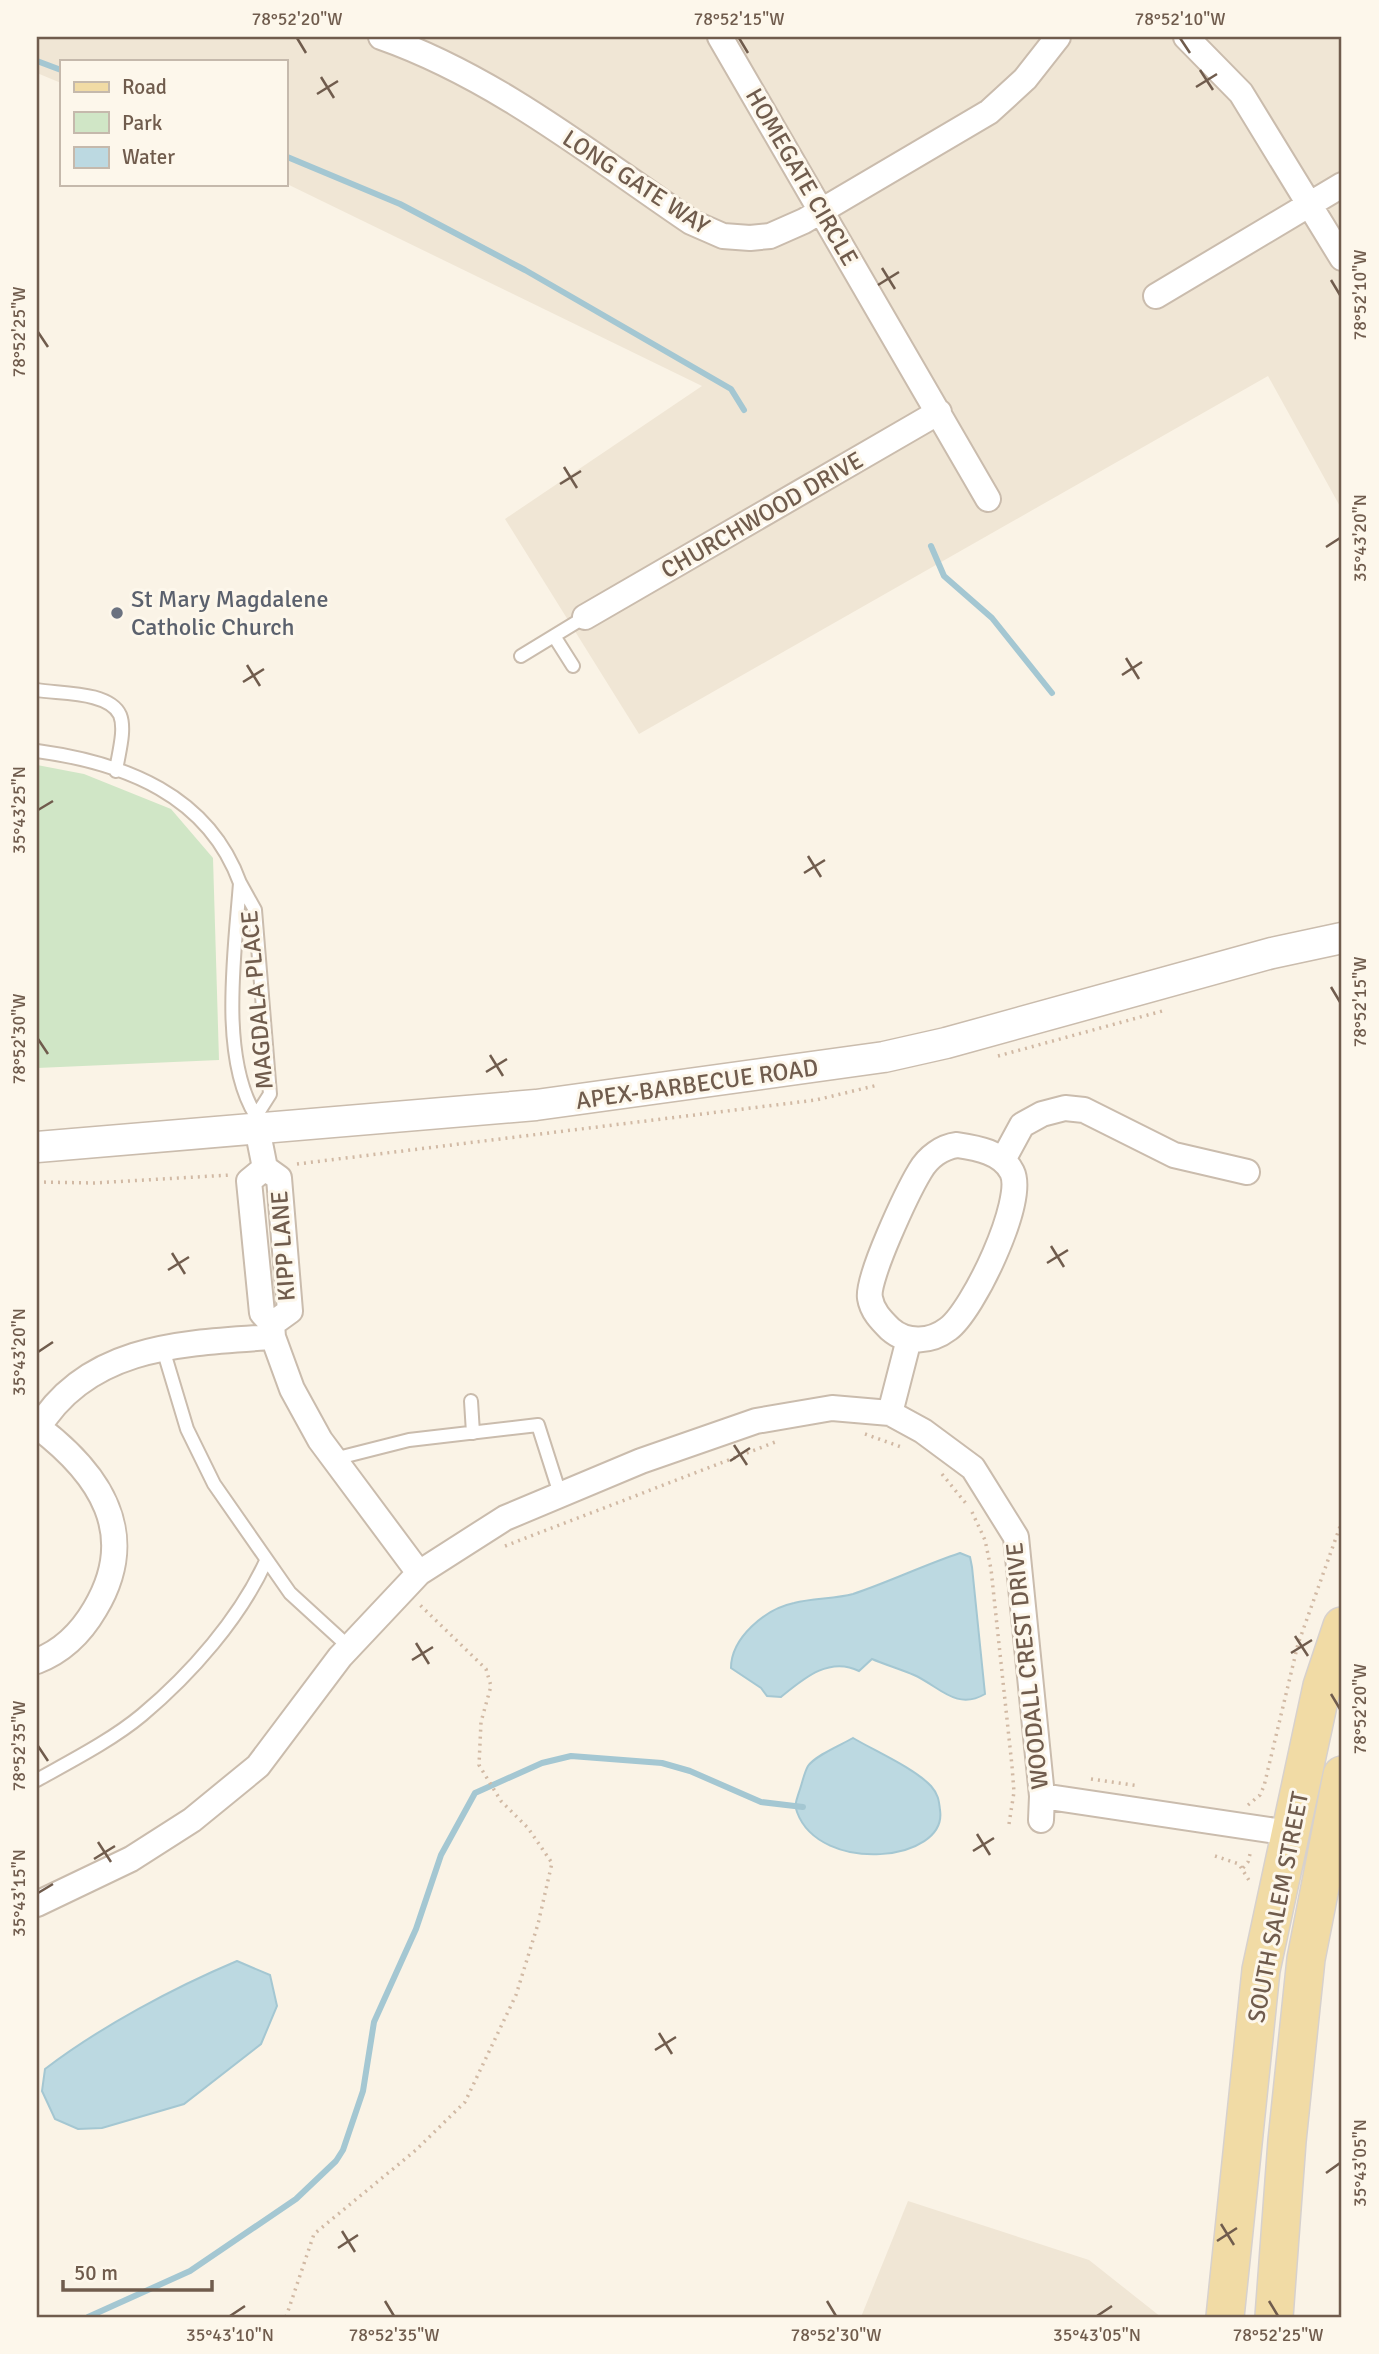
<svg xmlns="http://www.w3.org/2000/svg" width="1379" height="2354" font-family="Signika,sans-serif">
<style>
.residential{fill:#f0e6d5}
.green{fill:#d0e6c6}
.water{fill:#bcd9e1;stroke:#a4c7d2;stroke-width:2}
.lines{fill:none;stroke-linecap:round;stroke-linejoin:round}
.stream{stroke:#a4c7d2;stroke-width:6}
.service-casing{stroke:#cabcad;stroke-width:16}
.minor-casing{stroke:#cabcad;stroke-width:28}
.tertiary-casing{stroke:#cabcad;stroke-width:33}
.primary-casing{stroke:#d7d1cd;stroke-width:40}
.path{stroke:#d1b9a4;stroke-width:3.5;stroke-dasharray:2 5;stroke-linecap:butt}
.service{stroke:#fff;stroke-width:12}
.minor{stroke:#fff;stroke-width:24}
.tertiary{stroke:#fff;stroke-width:30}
.primary{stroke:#f1dba5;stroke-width:37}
.ticks{fill:none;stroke:#705c4d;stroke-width:2.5}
.worship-dot{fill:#6b7280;stroke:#fdf7eb;stroke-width:2.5}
.labels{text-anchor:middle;stroke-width:6;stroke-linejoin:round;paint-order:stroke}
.street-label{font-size:24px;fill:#705c4d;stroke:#fdf7eb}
.worship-label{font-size:24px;fill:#5b616d;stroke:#fdf7eb;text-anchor:start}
.neatline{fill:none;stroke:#705c4d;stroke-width:2.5}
.ticks-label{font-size:18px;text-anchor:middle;fill:#705c4d}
</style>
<rect width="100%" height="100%" fill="#faf3e6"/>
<path class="residential" d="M37 37H1342V510L1268 376 639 734 505 519 702 386 285 183V61H61V83L37 73Z
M908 2201 1089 2260 1161 2317H861Z"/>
<path class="green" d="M37 765 84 774 171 809 213 858 219 1060 37 1068Z"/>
<path class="water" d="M960 1553 970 1557 972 1567 985 1694C956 1711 939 1686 914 1675 900 1669 886 1665 872 1659L859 1671C829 1656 803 1679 781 1697L767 1696 761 1688 731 1668C731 1638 765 1609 794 1603 813 1598 835 1599 853 1594 889 1582 924 1565 960 1553Z
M853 1738C875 1751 914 1768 931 1786 938 1794 939 1800 940 1810 948 1862 820 1875 797 1812 794 1804 797 1799 799 1792 802 1784 804 1773 808 1766 816 1755 841 1745 853 1738Z
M237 1961 270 1975 277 2006 261 2044 184 2104 102 2128 78 2129 55 2119 42 2091 45 2069C100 2027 173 1988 237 1961Z"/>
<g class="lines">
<path class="stream" d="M37 61 61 70
M285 156 400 204 525 270 731 389 744 410
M931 546 944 576 992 618 1052 693
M88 2317 190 2271 296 2199 336 2161 343 2150 363 2091 374 2022 416 1929 441 1855 475 1793 542 1763 571 1756 662 1763 690 1771 761 1802 803 1807"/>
<g class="service-casing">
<path id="service" d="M554 636 573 666
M521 656 585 617
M37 690C59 694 109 691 120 715 126 730 118 755 116 771
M37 751C125 763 208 795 240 883
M256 1116C219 1057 235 951 240 883L255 910 270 1094 256 1116 257 1128
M163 1349 187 1429 214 1484 290 1593 349 1647
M471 1401 473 1433
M334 1459 409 1440 538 1425 560 1494
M37 1780C71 1761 112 1740 142 1715 191 1674 240 1618 266 1561"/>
</g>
<g class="minor-casing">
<path id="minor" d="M381 37C495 77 592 155 691 222L723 236 750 238 770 236 804 221 989 112 1025 79 1058 37
M720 37 988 499
M1186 37 1241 93 1342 258
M1156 296 1342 185
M585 617 939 412
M257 1128 265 1168
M957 1145C977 1148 1002 1152 1012 1172 1026 1200 973 1311 948 1329 931 1342 907 1344 890 1329 881 1320 872 1311 870 1298 866 1279 908 1191 920 1171 928 1157 942 1147 957 1145Z
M1003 1160 1022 1125 1042 1114 1065 1108 1084 1110 1174 1155 1247 1172
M265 1168 279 1178 290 1311 272 1324
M265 1168 249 1181 262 1313 272 1324
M273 1337 292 1389 320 1440 419 1573
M890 1413 909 1339
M37 1430C87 1345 184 1343 273 1337L272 1324
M37 1661C63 1651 81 1633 95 1609 140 1534 100 1474 38 1427
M1042 1796 1290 1833
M37 1904 131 1859 192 1820 258 1766 340 1657 404 1589 419 1573 505 1518 641 1461 756 1421 832 1408 890 1413 923 1431 973 1468 1016 1537 1042 1796 1041 1820"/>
</g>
<g class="tertiary-casing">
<path id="tertiary" d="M37 1147 536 1105 884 1057 946 1043 1272 953 1342 938"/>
</g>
<g class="primary-casing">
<path id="primary" d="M1225 2317 1261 1970 1322 1686 1342 1626
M1274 2317 1287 2141 1306 1959 1342 1775"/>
</g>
<path class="path" d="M998 1056 1166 1010
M297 1164 816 1100 878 1085
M37 1182 94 1183 230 1175
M865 1434 904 1448
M942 1474 968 1506
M972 1512 985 1540 991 1569 1012 1766 1014 1792 1009 1824
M505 1546 778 1441
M1091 1779 1139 1786
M1248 1805 1260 1795 1264 1786 1298 1644 1342 1521
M1215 1856 1239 1864 1250 1882
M1243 1868 1248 1862 1251 1850
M286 2317 314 2234 416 2150 465 2102 516 1995 538 1924 552 1863 528 1828 501 1801 479 1765 481 1722 491 1686 486 1669 418 1603"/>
<use href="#service" class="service"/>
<use href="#minor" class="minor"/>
<use href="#tertiary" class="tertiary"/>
<use href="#primary" class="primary"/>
</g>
<path class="ticks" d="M297 38 306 53M739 38 748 53M1180 38 1190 53M1200 70 1213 90M321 77 334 98M1196 87 1217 74M317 94 338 81M882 268 895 289M1331 280 1340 295M878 285 899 272M38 332 48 347M564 467 577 488M560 484 581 471M1326 547 1340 538M1126 658 1139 679M247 665 260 686M1122 675 1142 662M243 682 264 669M38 810 53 801M808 856 821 877M804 873 825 860M1331 987 1340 1002M38 1039 48 1054M490 1055 503 1076M486 1072 507 1059M1051 1246 1064 1267M172 1253 185 1274M1047 1263 1068 1250M168 1270 189 1257M38 1352 53 1342M734 1445 747 1465M730 1461 750 1448M1295 1636 1308 1656M416 1643 429 1664M1291 1653 1312 1640M412 1660 433 1647M1331 1694 1340 1709M38 1746 48 1761M977 1834 990 1855M98 1842 111 1862M973 1851 994 1838M94 1859 115 1846M38 1893 53 1884M659 2033 672 2054M655 2050 676 2037M1326 2173 1340 2163M1221 2224 1234 2245M342 2231 355 2252M1217 2241 1237 2228M338 2248 358 2235M385 2301 394 2316M827 2301 836 2316M1269 2301 1278 2316M230 2316 245 2306M1097 2316 1112 2306"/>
<circle class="worship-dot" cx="117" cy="613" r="7"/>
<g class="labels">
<g class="street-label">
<text transform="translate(802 177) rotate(60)" y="8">HOMEGATE CIRCLE</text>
<text transform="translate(636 182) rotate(33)" y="8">LONG GATE WAY</text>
<text transform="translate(762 515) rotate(-30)" y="8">CHURCHWOOD DRIVE</text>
<text transform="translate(257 1000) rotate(-95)" y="8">MAGDALA PLACE</text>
<text transform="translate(697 1084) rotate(-8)" y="8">APEX-BARBECUE ROAD</text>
<text transform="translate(283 1246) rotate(-94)" y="8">KIPP LANE</text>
<text transform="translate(1027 1666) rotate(-96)" y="8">WOODALL CREST DRIVE</text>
<text transform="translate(1278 1907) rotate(-79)" y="8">SOUTH SALEM STREET</text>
</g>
<g class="worship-label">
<text x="131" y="607">St Mary Magdalene<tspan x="131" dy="28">Catholic Church</tspan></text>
</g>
</g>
<rect width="1379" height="2354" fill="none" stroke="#fdf7eb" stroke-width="77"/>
<rect x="60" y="60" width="228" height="126" fill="#fdf7eb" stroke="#c5b9ac" stroke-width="2"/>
<rect x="74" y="82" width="35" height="10" fill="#f1dba5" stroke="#c5b9ac" stroke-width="2"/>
<text x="122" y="94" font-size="21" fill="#705c4d">Road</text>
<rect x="74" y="112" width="35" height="21" fill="#d0e6c6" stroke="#c5b9ac" stroke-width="2"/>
<text x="122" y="130" font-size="21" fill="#705c4d">Park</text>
<rect x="74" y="147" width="35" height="21" fill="#bcd9e1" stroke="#c5b9ac" stroke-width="2"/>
<text x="122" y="164" font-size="21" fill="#705c4d">Water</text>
<path d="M63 2280v10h149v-10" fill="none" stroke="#705c4d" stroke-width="3.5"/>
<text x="74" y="2280" font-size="21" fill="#705c4d" stroke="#fdf7eb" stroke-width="5" paint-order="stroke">50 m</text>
<rect x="38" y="38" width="1302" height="2278" class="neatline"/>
<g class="ticks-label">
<text x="297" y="25">78°52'20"W</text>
<text x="739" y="25">78°52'15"W</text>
<text x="1180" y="25">78°52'10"W</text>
<text transform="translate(1360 295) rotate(-90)" y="6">78°52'10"W</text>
<text transform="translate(19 332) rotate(-90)" y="6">78°52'25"W</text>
<text transform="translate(1360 538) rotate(-90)" y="6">35°43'20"N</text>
<text transform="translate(19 810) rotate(-90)" y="6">35°43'25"N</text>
<text transform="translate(1360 1002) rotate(-90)" y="6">78°52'15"W</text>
<text transform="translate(19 1039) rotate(-90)" y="6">78°52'30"W</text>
<text transform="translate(19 1352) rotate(-90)" y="6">35°43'20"N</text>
<text transform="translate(1360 1709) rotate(-90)" y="6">78°52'20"W</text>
<text transform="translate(19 1746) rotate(-90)" y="6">78°52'35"W</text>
<text transform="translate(19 1893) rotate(-90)" y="6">35°43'15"N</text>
<text transform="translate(1360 2163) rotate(-90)" y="6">35°43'05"N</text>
<text x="230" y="2341">35°43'10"N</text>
<text x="394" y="2341">78°52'35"W</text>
<text x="836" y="2341">78°52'30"W</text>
<text x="1097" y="2341">35°43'05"N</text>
<text x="1278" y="2341">78°52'25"W</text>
</g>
</svg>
